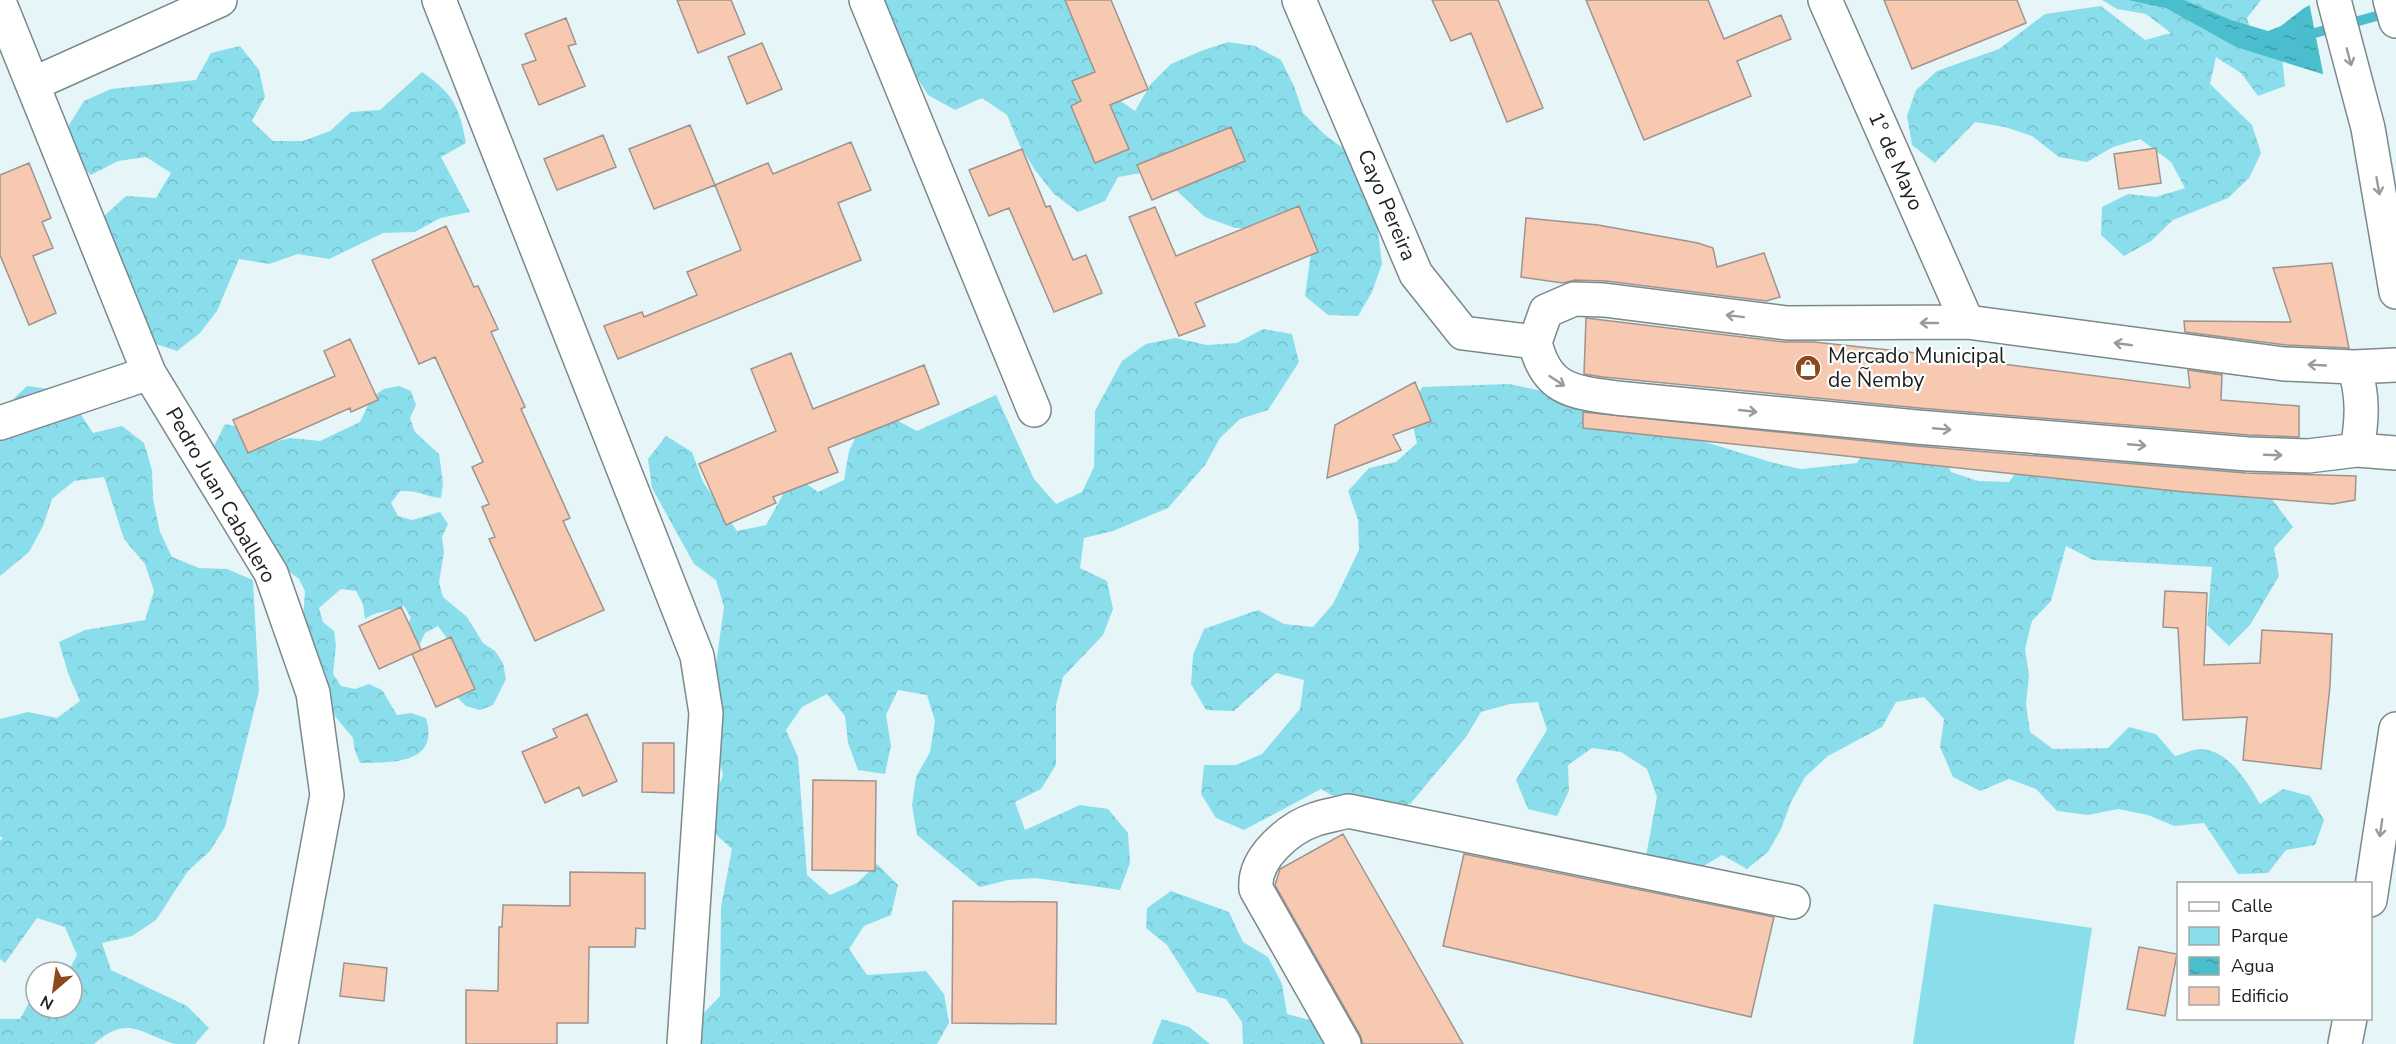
<svg xmlns="http://www.w3.org/2000/svg" width="2396" height="1044" font-family="'Nunito Sans',sans-serif">
<style>
.green{fill:#8adeeb}
.forest{fill:url(#forest-crowns)}
.water{fill:url(#water-ripples)}
.pier{fill:#e6f5f8}
.lines{fill:none;stroke-linecap:round;stroke-linejoin:round}
.stream{stroke:#4abecd;stroke-width:10}
.building{fill:#f8c9b1;stroke:#9f938e;stroke-width:1.5}
.street-casing{stroke:#7b898b;stroke-width:36}
.highway-casing{stroke:#7b898b;stroke-width:36}
.street{stroke:#fff;stroke-width:33}
.highway{stroke:#fff;stroke-width:33}
.oneway{stroke:#989b9b}
.labels{text-anchor:middle;stroke-width:4.5;stroke-linejoin:round;paint-order:stroke}
.street-label{font-size:21px;fill:#1a2020;stroke:#fff}
.poi-label{font-size:21px;fill:#1a2020;stroke:#fff;text-anchor:start}
</style>
<defs>
<pattern id="forest-crowns" width="20" height="18" patternUnits="userSpaceOnUse" patternTransform="scale(1.5)"><rect width="20" height="18" fill="#8adeeb"/><path d="M2 6a3 3 0 1 1 6 0M12 15a3 3 0 1 1 6 0" fill="none" stroke="#76bec9"/></pattern>
<pattern id="water-ripples" width="26" height="14" patternUnits="userSpaceOnUse" patternTransform="scale(1.5)"><rect width="26" height="14" fill="#4abecd"/><path d="M2 4q2-2 4 0t4 0M15 11q2-2 4 0t4 0" fill="none" stroke="#3d9aa6"/></pattern>
</defs>
<rect width="100%" height="100%" fill="#e6f5f8"/>
<path class="green" d="M1934 904 2092 928 2074 1044H1913Z"/>
<path class="forest" d="M880 0H1099L1112 95 1135 111 1150 85 1171 64 1201 51 1228 42 1255 46 1281 60 1294 86 1303 113 1324 134 1348 152 1375 207 1382 264 1372 292 1358 316 1328 315 1305 296 1313 238 1291 217 1263 228H1235L1205 217 1175 189 1147 172 1118 177 1105 201 1078 212 1054 194 1035 170 1019 144 1007 115 982 98 955 110 928 95 913 71Z
M2102 0H2261L2247 18 2255 45 2282 57 2285 86 2258 96 2241 73 2216 57 2210 84 2252 125 2261 153 2249 178 2228 198 2173 220 2151 241 2124 256 2101 235 2102 207 2128 194 2156 197 2185 188 2171 162 2140 139 2113 147 2087 162 2059 157 2032 136 2005 127 1975 122 1935 163 1912 145 1907 116 1916 90 1937 71 1999 49 2045 14 2101 6 2145 40 2171 33 2146 14 2117 9Z
M240 46 259 70 265 97 252 121 273 141H303L330 131 351 112 380 110 422 72C453 94 459 105 466 143L441 157 470 212 440 218 415 232 383 233 329 259 298 254 269 264 239 259 217 311 200 333 177 351 150 342 99 245 104 216 126 196 156 198 171 173 146 157 118 161 91 175 70 156 69 125 84 101 111 89 196 80 211 53Z
M1263 329 1292 334 1299 362 1268 410 1240 419 1220 438 1205 465 1168 508 1113 531 1084 538 1080 568 1107 581 1113 609 1103 635 1063 677 1056 705V765L1041 789 1015 802 1025 830 1080 805 1108 809 1128 833 1130 863 1120 890 1035 878 1008 880 980 887 917 835 912 805 916 777 930 752 935 721 927 695 898 690 886 715 891 745 885 774 858 770 848 743 845 716 827 694 802 707 786 730 798 757 807 875 830 895 857 883 877 864 898 885 891 915 864 926 849 949 867 975 926 971 944 994 949 1023 937 1044H692L701 1016 720 996 721 907 732 849 712 831 713 801 723 775 716 746 723 718 712 693 724 607 716 580 694 564 652 488 648 459 666 436 692 452 703 482 737 531 766 525 794 475 818 492 844 480 849 451 861 426 889 416 917 431 996 395 1034 479 1056 504 1082 492 1094 467 1095 411 1122 361 1146 344 1175 338 1207 345 1237 343Z
M1509 384 1580 399 1634 405 1642 431H1669L1774 463 1801 469 1857 463 1873 438 1923 428 1939 446 1951 472 1978 481 2009 482 2026 459 2050 445 2079 449 2104 468 2130 454 2214 452 2259 482 2293 527 2274 548 2279 576 2250 625 2229 646 2207 625 2212 567 2093 560 2066 546 2051 601 2032 621 2025 649 2029 676 2026 704 2030 732 2053 749 2108 748 2129 727 2156 734 2175 756C2183 754 2195 748 2203 749 2230 752 2248 783 2260 804L2283 789 2310 796 2324 820 2315 845 2286 850 2268 873 2238 874 2204 823 2174 826 2148 815 2118 809 2088 815 2057 811 2036 789 2009 779 1980 791 1953 777 1940 747 1944 719 1924 697 1896 702 1882 727 1828 756 1805 777 1791 802 1781 829 1768 852 1747 869 1722 855 1697 870 1646 856 1657 797 1647 769 1621 752 1592 748 1568 765 1569 791 1557 816 1528 809 1516 780 1547 730 1538 702 1510 704 1481 712 1466 737 1411 803 1372 819 1321 789 1244 830 1216 818 1201 794 1204 765H1236L1262 754 1300 709 1304 680 1276 673 1234 711 1206 710 1191 684 1193 655 1204 629 1258 610 1284 624 1313 627 1333 604 1359 550 1358 520 1348 491 1369 468 1396 462 1417 443 1410 414 1422 387Z
M27 386 57 390 78 410 93 433 122 426 144 443 152 470 153 499 160 532 172 557 199 568 227 569 253 580 259 691 225 827 210 851 188 871 156 920 132 936 102 943 111 970 187 1006 209 1028 195 1044C189 1044 182 1044 176 1044 141 1035 129 1013 94 1044H0V1019H20L35 992 36 1008H72V972H68L77 955 65 927 37 918 5 963 0 959V840L3 839 0 836V719L28 712 57 718 80 701 68 673 59 642 85 630 145 620 154 591 145 564 124 539 104 477 74 481 52 499 43 526 29 552 0 576V409L6 406Z
M399 386 411 391 416 405 410 418 415 432 439 454 443 483 441 498C423 496 419 490 400 491L391 503 398 516 412 520 440 512 448 524 442 537 444 552 439 582 443 597 467 617 483 643 495 651 503 663 506 679 493 705 480 710 466 706 456 696 453 667 446 637 438 626 425 633 419 646 397 642 411 618 404 606C388 612 378 610 365 619L363 604 356 591 341 589 319 608 323 622 334 631 336 645 333 674 341 686 355 689 369 684 382 690 397 715 411 713 426 718C440 765 391 762 360 763L355 751 353 738 334 715 319 672 302 634 305 591 299 579 276 562 212 450 225 424 240 427 260 446 290 438 320 441 360 422 372 397 384 389Z
M1171 891 1229 912 1243 942 1268 957 1282 984 1287 1014 1344 1029 1348 1044H1243L1242 1022 1226 999 1197 992 1167 945 1146 928 1147 908Z
M1162 1019 1189 1027 1210 1044H1152Z"/>
<path class="water" d="M2128 0H2184L2231 20 2268 31 2281 26 2304 8 2318 1 2332 77 2236 47 2166 8Z"/>
<path class="pier" d="M2313 0H2321L2335 77 2332 80 2324 78 2309 2Z"/>
<g class="lines">
<path class="stream" d="M2311 34 2391 12"/>
</g>
<path class="building" d="M677 0H731L745 34 698 53Z
M1065 0H1111L1148 89 1110 105 1129 149 1095 163 1071 106 1081 101 1072 81 1095 72Z
M1432 0H1498L1543 108 1507 122 1471 33 1451 41Z
M1586 0H1708L1724 39 1781 15 1791 39 1737 61 1751 96 1644 140Z
M1884 0H2017L2026 23 1912 69Z
M566 18 576 44 568 46 585 86 539 105 522 65 536 60 525 34Z
M762 43 782 89 747 104 728 57Z
M690 125 715 185 654 209 629 149Z
M1231 127 1245 161 1152 200 1137 165Z
M603 135 616 167 557 190 544 159Z
M851 142 871 190 838 203 861 260 618 359 604 326 642 312 644 317 697 295 687 272 741 250 715 185 768 163 773 174Z
M2156 148 2161 183 2119 189 2114 154Z
M1022 149 1046 207 1050 206 1073 260 1086 255 1102 293 1054 312 1009 208 989 216 969 170Z
M29 163 51 218 42 222 53 248 33 256 56 313 29 325 0 255V175Z
M1299 206 1318 252 1195 303 1205 326 1179 336 1129 217 1155 207 1176 256Z
M1526 218 1598 225 1698 243 1713 248 1717 267 1764 253 1780 297 1766 301 1606 281 1575 280 1563 283 1521 277Z
M446 226 474 287 478 286 498 329 491 332 525 407 521 409 570 518 563 521 604 610 535 641 489 539 495 537 482 507 489 504 472 467 483 462 435 357 419 364 372 260Z
M2332 263 2349 348 2286 345 2185 332 2184 321 2291 322 2273 268Z
M1586 318 1785 342H1814L1908 352 2190 388 2188 370 2222 375 2221 400 2299 406V437L2249 435 1919 408 1603 377 1584 374Z
M350 339 378 400 351 412 350 408 248 453 233 420 335 376 324 351Z
M791 353 813 409 924 365 939 404 828 448 838 472 773 497 776 503 726 525 699 464 776 431 751 369Z
M1415 382 1431 421 1393 435 1401 450 1327 478 1335 425Z
M1583 412 1915 446 2246 473 2356 476 2355 500 2333 504 2185 492 1583 428Z
M2165 591 2207 593 2204 665 2260 663 2262 630 2332 634 2330 686 2321 769 2243 760 2247 717 2183 720 2178 628 2163 627Z
M401 607 421 650 379 669 359 626Z
M451 637 475 689 436 707 412 654Z
M587 714 617 781 583 796 579 787 545 803 522 752 557 737 553 729Z
M643 743H674V793L642 792Z
M813 780 876 781 875 871 812 870Z
M1343 834 1434 993 1463 1044H1363L1360 1035 1275 885 1280 869Z
M1464 854 1774 917 1751 1017 1443 946Z
M570 872 645 873V929L636 928 635 947H589L588 1023H557V1044H466V990L498 991 499 927H502L503 905 570 906Z
M953 901 1057 902 1056 1024 952 1023Z
M2139 947 2177 954 2165 1016 2127 1009Z
M344 963 387 968 384 1001 340 996Z"/>
<g class="lines">
<g class="street-casing">
<path id="street" d="M439 0 697 656 706 713 684 1044
M866 0 1034 410
M1299 0 1416 274 1463 333 1535 342
M1825 0 1967 322
M0 4 149 373 271 573 313 693 327 795 281 1044
M33 84 220 0
M2396 365 2354 367 2284 364 1967 322 1787 323 1604 300 1574 299 1546 311 1535 342C1546 390 1572 392 1616 398L1917 427 2248 454 2308 456 2357 450 2396 453
M2354 367C2364 396 2362 421 2357 450
M0 423 149 373
M1344 1044 1256 889C1253 858 1289 828 1316 819 1326 816 1337 814 1348 811L1793 902"/>
</g>
<g class="highway-casing">
<path id="highway" d="M2334 0 2368 128 2396 292
M2390 0 2396 21
M2370 900 2396 729
M2345 1044 2350 1018"/>
</g>
<use href="#street" class="street"/>
<use href="#highway" class="highway"/>
</g>
<defs><path id="oneway-shaft" d="M-6 0H5M1.5-3L5.5 0L1.5 3" fill="none" stroke-width="1.6" stroke-linecap="round" stroke-linejoin="round" transform="scale(1.5)"/></defs>
<g class="oneway">
<use href="#oneway-shaft" transform="translate(2349 57) rotate(75)"/>
<use href="#oneway-shaft" transform="translate(2378 186) rotate(80)"/>
<use href="#oneway-shaft" transform="translate(1735 316) rotate(-173)"/>
<use href="#oneway-shaft" transform="translate(1929 323) rotate(180)"/>
<use href="#oneway-shaft" transform="translate(2123 344) rotate(-172)"/>
<use href="#oneway-shaft" transform="translate(2317 365) rotate(-177)"/>
<use href="#oneway-shaft" transform="translate(1557 381) rotate(33)"/>
<use href="#oneway-shaft" transform="translate(1748 411) rotate(6)"/>
<use href="#oneway-shaft" transform="translate(1942 429) rotate(5)"/>
<use href="#oneway-shaft" transform="translate(2137 445) rotate(5)"/>
<use href="#oneway-shaft" transform="translate(2273 455) rotate(2)"/>
<use href="#oneway-shaft" transform="translate(2381 828) rotate(98)"/>
</g>
<defs>
<g id="shop-disc" transform="scale(1.35)"><circle r="9.5" fill="#8d481d" stroke="#fff"/><path d="M-5-2.5h2.3a2.7 3.5 0 0 1 5.4 0H5L5.5 6h-11ZM-1.5-2.5h3a1.5 2.3 0 0 0-3 0Z" fill="#fff"/></g>
</defs>
<g fill-rule="evenodd">
<use href="#shop-disc" x="1808" y="368"/>
</g>
<g class="labels">
<g class="street-label">
<text transform="translate(1896 161) rotate(66)" y="7">1º de Mayo</text>
<text transform="translate(1387 205) rotate(67)" y="7">Cayo Pereira</text>
<text transform="translate(221 495) rotate(60)" y="7">Pedro Juan Caballero</text>
</g>
<g class="poi-label">
<text x="1828" y="363">Mercado Municipal<tspan x="1828" dy="24">de Ñemby</tspan></text>
</g>
</g>
<rect x="2177" y="882" width="195" height="138" fill="#ffffff" stroke="#a3a6a6" stroke-width="1.5"/>
<rect x="2189" y="902" width="30" height="9" fill="#ffffff" stroke="#a3a6a6" stroke-width="1.5"/>
<text x="2231" y="912" font-size="18" fill="#1a2020">Calle</text>
<rect x="2189" y="927" width="30" height="18" fill="#8adeeb" stroke="#a3a6a6" stroke-width="1.5"/>
<text x="2231" y="942" font-size="18" fill="#1a2020">Parque</text>
<rect x="2189" y="957" width="30" height="18" fill="url(#water-ripples)" stroke="#a3a6a6" stroke-width="1.5"/>
<text x="2231" y="972" font-size="18" fill="#1a2020">Agua</text>
<rect x="2189" y="987" width="30" height="18" fill="#f8c9b1" stroke="#a3a6a6" stroke-width="1.5"/>
<text x="2231" y="1002" font-size="18" fill="#1a2020">Edificio</text>
<g transform="translate(54 990) rotate(209)"><circle r="28" fill="#ffffff" stroke="#a3a6a6" stroke-width="1.5"/>
<path d="M0-4.5L10 22L0 15L-10 22Z" fill="#8d481d"/>
<text y="-9" font-size="16" font-weight="bold" text-anchor="middle" fill="#1a2020">N</text>
</g>
</svg>
